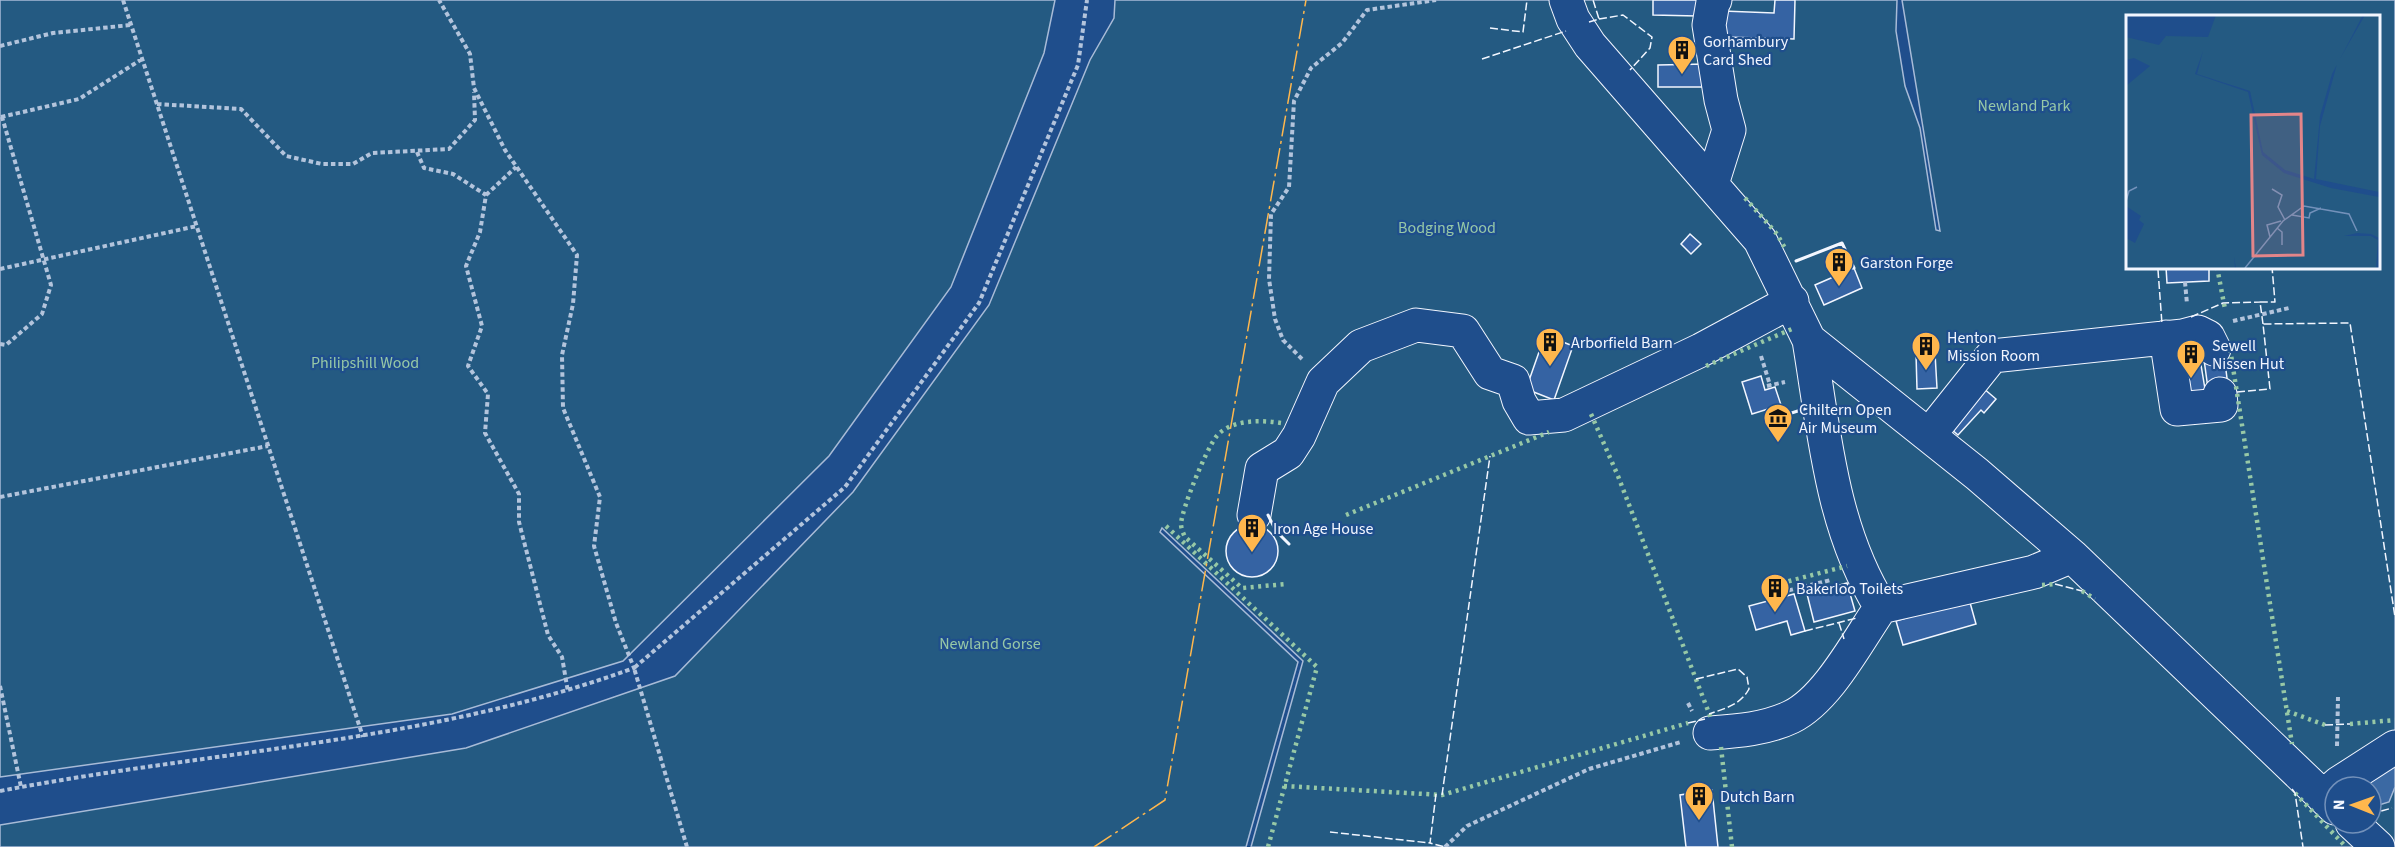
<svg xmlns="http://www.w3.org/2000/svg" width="2395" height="847" font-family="'Source Sans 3',sans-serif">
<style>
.green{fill:#245a82;stroke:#a8bbd7;stroke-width:1.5;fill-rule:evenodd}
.water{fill:#3b69a3;stroke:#a8bbd7;stroke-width:1.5}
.building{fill:#3563a3;stroke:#f2f6ff;stroke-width:1.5}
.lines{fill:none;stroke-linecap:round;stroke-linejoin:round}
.minor-casing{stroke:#f2f6ff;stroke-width:35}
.path{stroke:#b3c4dc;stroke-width:4;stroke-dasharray:4.5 3;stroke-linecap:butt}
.minor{stroke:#1f4e8c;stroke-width:33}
.hedge{stroke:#97c8a6;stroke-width:4.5;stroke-dasharray:3 4.5;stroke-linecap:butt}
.fence{stroke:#f2f6ff;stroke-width:1.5;stroke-dasharray:8 3;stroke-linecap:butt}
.wall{stroke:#f2f6ff;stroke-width:3}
.power{stroke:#ffb74d;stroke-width:1.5;stroke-dasharray:21 4.5 3 4.5;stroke-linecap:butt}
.labels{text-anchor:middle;stroke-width:4.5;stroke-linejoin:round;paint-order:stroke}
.poi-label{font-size:16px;fill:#f2f6ff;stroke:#1f4e8c;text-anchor:start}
.park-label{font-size:16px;fill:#97c8a6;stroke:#1f4e8c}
.inset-road{fill:none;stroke:#7391ba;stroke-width:1.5}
.view{fill:#e38589;fill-opacity:0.15;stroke:#e38589;stroke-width:3}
.inset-edge{fill:none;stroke:#f2f6ff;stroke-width:3}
</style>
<rect width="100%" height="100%" fill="#1f4e8c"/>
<path class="green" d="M0 0H1055L1044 53 951 287 829 456 623 661 452 714 0 777Z
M1115 0H1897L1896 31 1905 86 1920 128 1936 230 1940 231 1902 0H2395V847H1251L1303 661 1162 528 1160 532 1298 662 1246 847H0V825L466 748 675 676 853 492 989 305 1090 60 1114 18ZM2128 16H2378V267H2128ZM2335 787H2371V823H2335Z"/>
<path class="water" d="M2395 766V787L2389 802 2379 805 2371 802V787H2365L2368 775Z"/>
<path class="building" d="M1653 0H1697V16L1653 15Z
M1775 0H1795L1794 39 1722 37 1723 11 1774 13Z
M1706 64 1707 87H1658V65Z
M1690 234 1701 244 1691 254 1681 244Z
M2166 267H2209V281L2167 283Z
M1854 268 1862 288 1824 305 1815 285Z
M1545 335 1573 346 1554 400 1526 389Z
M2223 348 2229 393 2209 396 2203 352Z
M1935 353 1937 388 1917 389 1916 354Z
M2199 353 2207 401 2183 404 2176 356Z
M1761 376 1765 390 1775 387 1781 405 1752 414 1742 382Z
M1976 382 1996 399 1984 413 1981 410 1958 435 1942 421Z
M1226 551a26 26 0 1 1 52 0a26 26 0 1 1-52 0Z
M1847 583 1855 611 1814 622 1807 594Z
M1794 594 1805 631 1791 635 1787 621 1756 630 1749 606Z
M1969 599 1976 624 1903 645 1896 621Z
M1712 790 1718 847H1686L1680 795Z"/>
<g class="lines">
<g class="minor-casing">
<path id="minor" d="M1566 0 1573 19 1590 45 1760 240 1809 340 1977 474 2072 556 2335 808
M1712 184 1729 130 1721 100 1709 25 1713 2 1715 0
M2166 337 2177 409 2221 405 2220 394
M1809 340C1824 430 1831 528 1881 607L2034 572 2072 556
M1929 435 1992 356 2183 336 2198 332 2208 337 2214 349
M1254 515 1262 469 1288 453 1299 436 1323 382 1361 346 1416 325 1463 331 1490 373 1513 381 1519 401 1529 418 1564 415 1701 350 1792 301
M1710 733C1738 731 1766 729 1791 717 1828 699 1858 640 1881 607
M2323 797 2339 783 2395 747
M2352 823 2378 847"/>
</g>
<path class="path" d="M123 0 363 737
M0 46 53 33 131 25
M157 104 241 109 286 156 322 164H353L372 153 449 149 475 120 474 92
M1 117 79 99 142 59
M417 152 424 168 453 174 486 195 480 232 466 266 482 326 468 366 488 394 485 433 519 494V522L548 635 562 657 568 692
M486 195 516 167
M0 269 197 226
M2185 282 2187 304
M2233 321 2289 308
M0 344 6 345 42 314 51 285 2 117
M1761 356 1770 385
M1302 359 1283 340 1275 319 1269 279 1271 214 1289 187 1294 101 1311 68 1342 43 1367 10 1436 0
M1767 386 1785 382
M0 497 268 446
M1774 594 1831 580
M0 686 21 787
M1688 703 1692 711
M2337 746 2338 697
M0 791C213 750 428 743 634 668L616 623 594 546 600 497 563 408 562 355 573 304 577 255 505 150 474 88 470 54 439 0
M687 847 634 668 845 487 979 303 1078 65 1087 0
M1445 847 1467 826 1589 769 1681 742"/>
<use href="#minor" class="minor"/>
<path class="hedge" d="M1745 198 1777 234 1786 250
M2217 267 2225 309
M2229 342 2292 744
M1706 366 1792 329
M1591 414 1618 476 1712 721
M1281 423C1261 420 1230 419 1216 437 1206 450 1182 508 1181 524 1181 528 1183 533 1185 537L1242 588 1286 584
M1346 515 1549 432
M1166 526 1317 667 1268 847
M1774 585 1847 566
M2042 585 2055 584
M2082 591 2095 599
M2287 711 2325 725
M2350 724 2395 720
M1721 747 1732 847
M1284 786 1442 795 1688 723
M2295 793 2346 847"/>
<path class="fence" d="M1599 19 1623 15 1652 37 1650 48 1630 70
M1589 22 1599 19 1593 0
M1490 28 1523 32 1527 0
M1482 59 1566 31
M2158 270 2162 324
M2191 317 2223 303 2260 302
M2263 324 2260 302H2275L2272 267
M2237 392 2270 389 2263 324 2350 323 2395 617
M2055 584 2082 591
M1839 623 1844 639
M1805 631 1857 618
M1696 679 1738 669 1747 677 1749 689C1740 705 1726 708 1709 714
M1688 723 1705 719
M2325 725 2350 724
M2292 789 2295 793 2303 847
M1436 794 1430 843 1445 847
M1442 795 1490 456
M2371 809 2378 812 2392 808
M1330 832 1430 843"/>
<path class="wall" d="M1796 261 1842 243 1854 268
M1772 407 1776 418 1807 408
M1268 515 1276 531 1289 544"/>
<path class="power" d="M1094 847 1165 800 1306 0"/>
</g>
<defs>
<g id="building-pin" transform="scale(1.5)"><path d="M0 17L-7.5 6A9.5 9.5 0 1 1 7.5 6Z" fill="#ffb74d" stroke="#1f4e8c"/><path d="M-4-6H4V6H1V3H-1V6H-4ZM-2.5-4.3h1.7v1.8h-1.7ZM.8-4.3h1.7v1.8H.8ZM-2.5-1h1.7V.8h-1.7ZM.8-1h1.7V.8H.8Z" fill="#111"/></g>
<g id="museum-pin" transform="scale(1.5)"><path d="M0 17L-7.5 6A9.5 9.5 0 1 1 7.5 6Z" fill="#ffb74d" stroke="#1f4e8c"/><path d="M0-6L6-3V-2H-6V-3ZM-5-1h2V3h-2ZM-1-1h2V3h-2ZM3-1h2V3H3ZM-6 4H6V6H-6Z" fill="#111"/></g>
</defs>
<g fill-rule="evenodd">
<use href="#building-pin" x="1682" y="50"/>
<use href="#building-pin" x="1839" y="262"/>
<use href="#building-pin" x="1550" y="342"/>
<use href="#building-pin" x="1926" y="346"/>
<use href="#building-pin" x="2191" y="354"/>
<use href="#museum-pin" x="1778" y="418"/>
<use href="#building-pin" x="1252" y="528"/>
<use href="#building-pin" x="1775" y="588"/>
<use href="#building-pin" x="1699" y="796"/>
</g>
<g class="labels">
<g class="poi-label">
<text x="1703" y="47">Gorhambury<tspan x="1703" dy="18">Card Shed</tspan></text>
<text x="1860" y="268">Garston Forge</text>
<text x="1947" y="343">Henton<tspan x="1947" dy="18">Mission Room</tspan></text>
<text x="1571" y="348">Arborfield Barn</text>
<text x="2212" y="351">Sewell<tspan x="2212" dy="18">Nissen Hut</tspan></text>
<text x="1799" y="415">Chiltern Open<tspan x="1799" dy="18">Air Museum</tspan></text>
<text x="1273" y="534">Iron Age House</text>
<text x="1796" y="594">Bakerloo Toilets</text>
<text x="1720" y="802">Dutch Barn</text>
</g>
<g class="park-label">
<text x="2024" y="111">Newland Park</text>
<text x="1447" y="233">Bodging Wood</text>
<text x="365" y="368">Philipshill Wood</text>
<text x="990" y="649">Newland Gorse</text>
</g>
</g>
<g transform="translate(2126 15)">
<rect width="254" height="254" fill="#1f4e8c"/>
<path d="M90 0H237L206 59 194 101 188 164 159 155 137 137 124 76 71 59 77 36 69 59 122 77 136 140 158 158 205 173 253 182V223L245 219 231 218 218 221H245L252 225 250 253H110L108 242 109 253H0V223L9 228 18 209 13 205 15 201 0 191V71L24 51 8 43 0 45V22L33 30 40 21 82 22ZM239 0H253V177L190 164 194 111 211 49Z" fill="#245a82"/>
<path class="inset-road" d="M146 174 156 180 152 192 159 205M0 186 3 176 11 172M166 200 183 203 184 198 195 193M151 213 156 217V230M144 222 141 210 155 206M119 253 157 206 178 191 223 199 231 216"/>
<path class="view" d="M175 99 177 240 127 241 125 100Z"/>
<rect width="254" height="254" class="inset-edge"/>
</g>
<g transform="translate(2353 805) rotate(271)"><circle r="28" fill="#1f4e8c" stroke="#7391ba" stroke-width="1.5"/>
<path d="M0-4.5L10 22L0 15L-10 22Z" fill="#ffb74d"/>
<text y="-9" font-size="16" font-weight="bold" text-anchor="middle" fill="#f2f6ff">N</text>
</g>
</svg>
